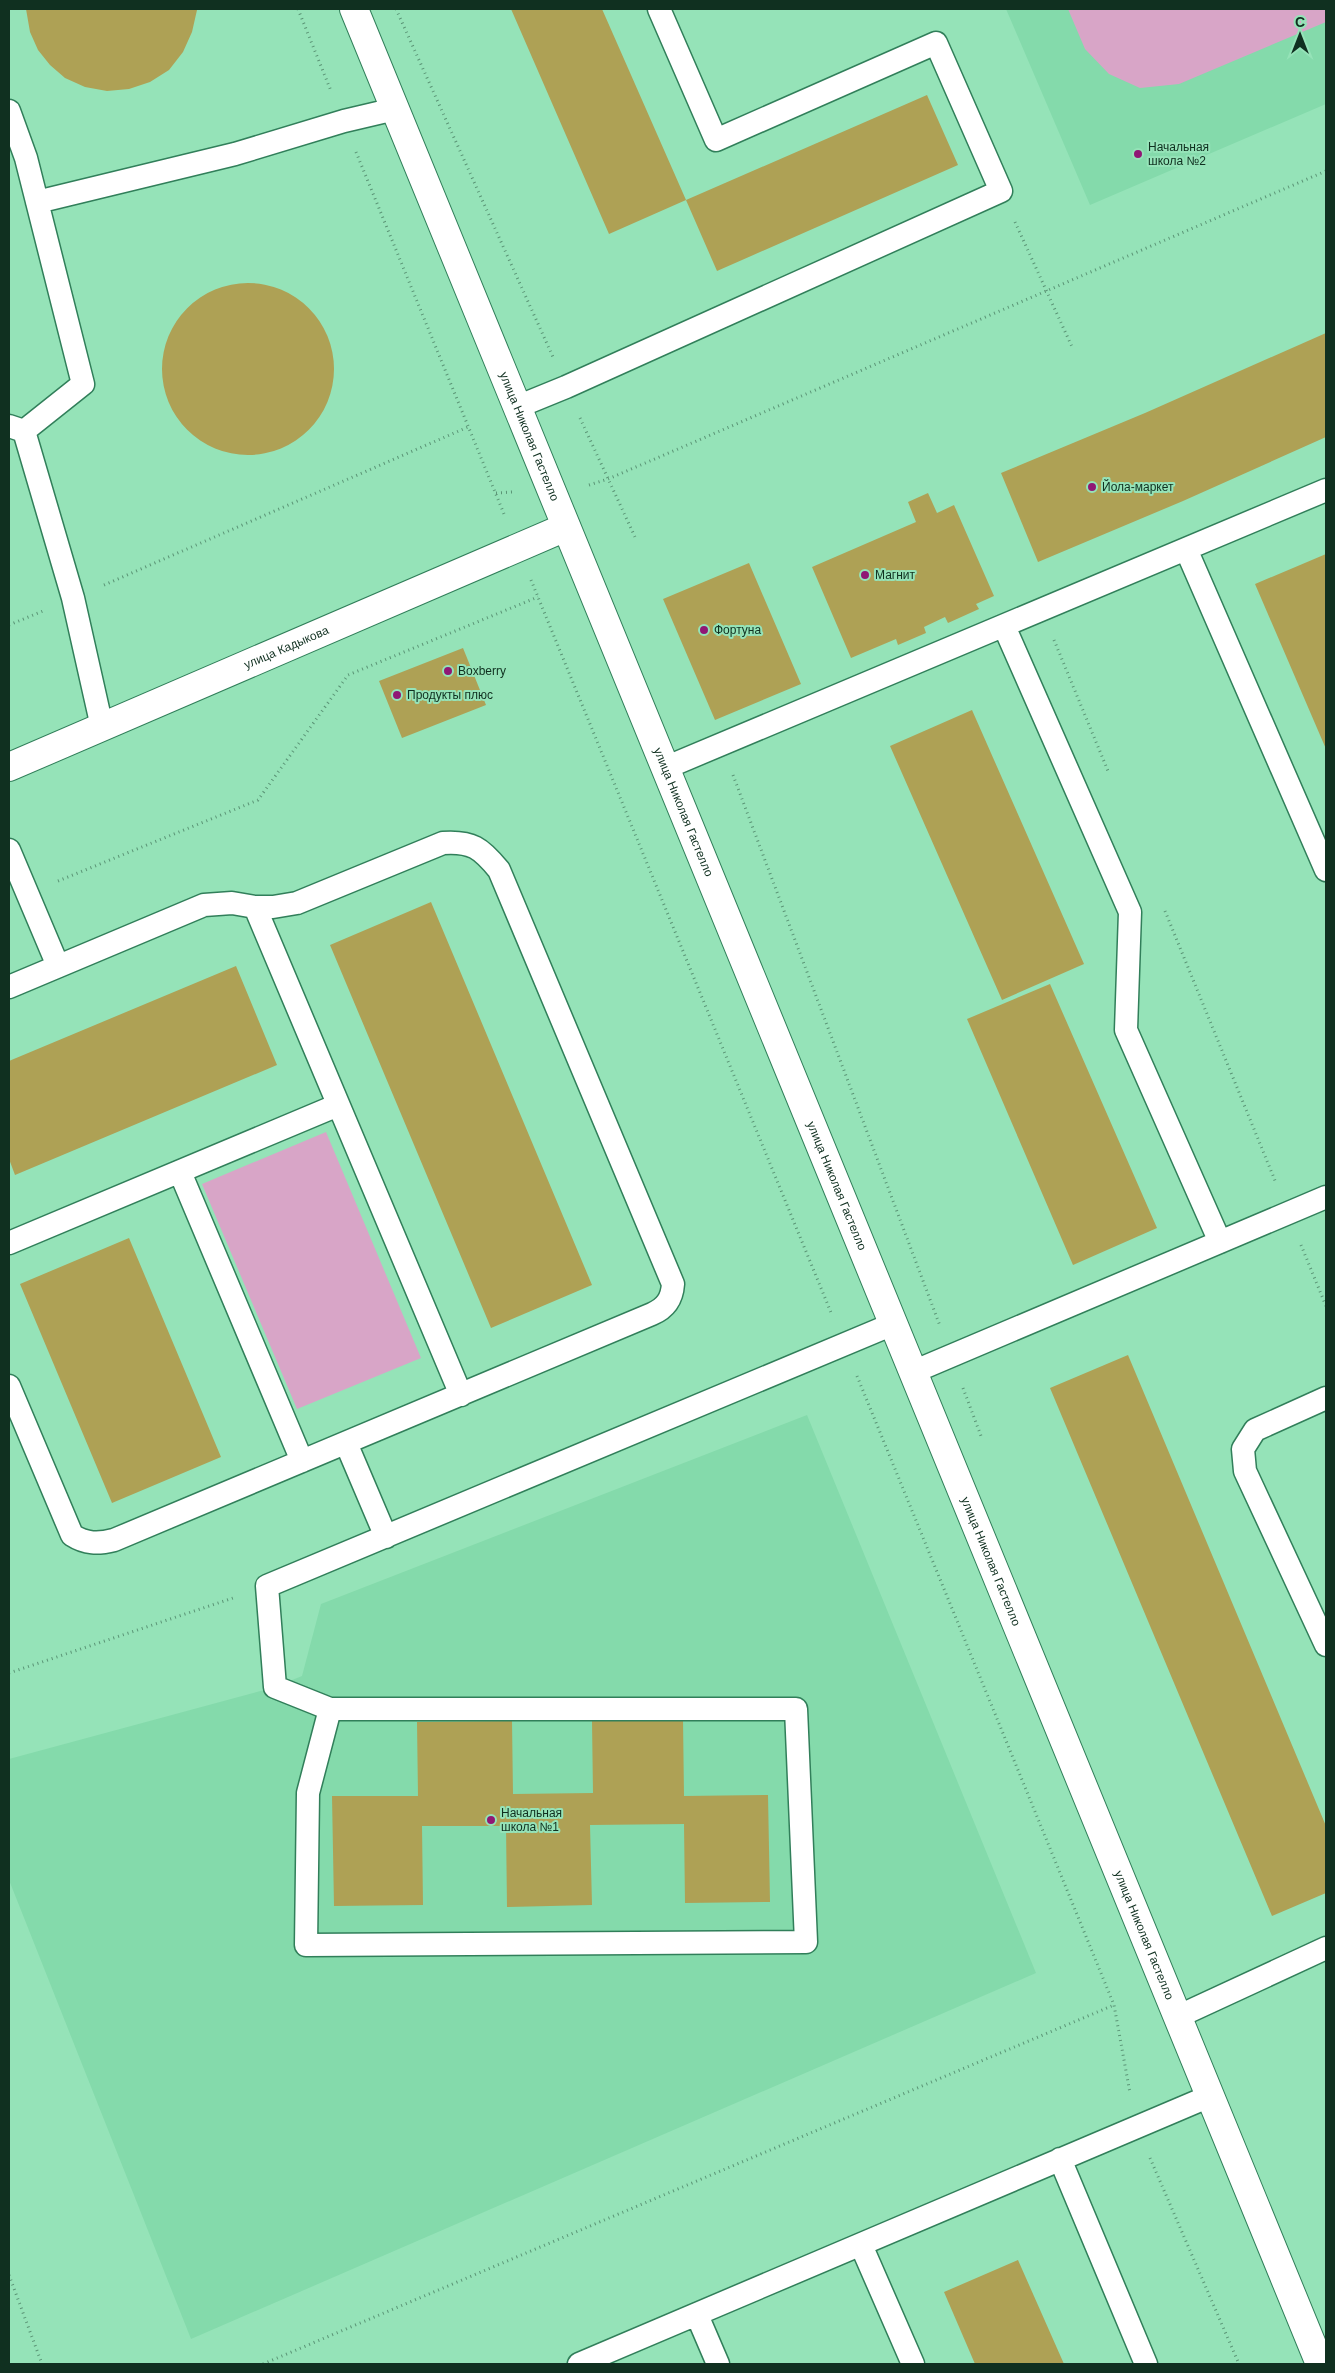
<svg xmlns="http://www.w3.org/2000/svg" width="1335" height="2373" font-family="Helvetica,sans-serif">
<style>
.built{fill:#84daab}
.green{fill:#d8a5c7}
.building{fill:#aea155}
.lines{fill:none;stroke-linecap:round;stroke-linejoin:round}
.service-casing{stroke:#317f5a;stroke-width:25}
.minor-casing{stroke:#317f5a;stroke-width:30}
.path{stroke:#5b9576;stroke-width:3;stroke-dasharray:1 4;stroke-linecap:butt}
.service{stroke:#fff;stroke-width:22}
.minor{stroke:#fff;stroke-width:28}
.poi-dot{fill:#901775;stroke:#95e3b8;stroke-width:2}
.labels{text-anchor:middle;stroke-width:4;stroke-linejoin:round;paint-order:stroke}
.poi-label{font-size:12px;fill:#103020;stroke:#95e3b8;text-anchor:start}
.street-label{font-size:12px;fill:#103020;stroke:#95e3b8}
</style>
<rect width="100%" height="100%" fill="#95e3b8"/>
<path class="built" d="M1006 9H1326V104L1090 205Z
M807 1415 1036 1973 191 2339 9 1880V1759L275 1687 302 1676 321 1604Z"/>
<path class="green" d="M1068 9H1326V22L1179 84 1140 88 1109 74 1085 49Z
M326 1132 421 1358 297 1409 202 1184Z"/>
<path class="building" d="M26 9H197V10L192 32 183 52 169 70 150 82 129 89 107 91 85 87 65 78 50 65 38 50 30 32Z
M511 9H602L686 200 609 234Z
M927 95 958 165 717 271 686 200Z
M162 369a86 86 0 1 1 172 0a86 86 0 1 1-172 0Z
M1326 333V437L1183 501 1038 562 1001 473 1145 413Z
M928 493 937 513 954 505 994 596 976 604 979 609 948 623 945 617 924 627 926 633 898 645 896 639 851 658 812 567 916 522 908 502Z
M1326 554V749L1255 584Z
M749 563 801 684 715 720 663 599Z
M463 648 486 705 402 738 379 681Z
M972 710 1084 964 1002 1000 890 746Z
M431 902 592 1285 491 1328 330 945Z
M236 966 277 1065 15 1175 9 1159V1061Z
M1050 984 1157 1228 1073 1265 967 1019Z
M129 1238 221 1457 112 1503 20 1284Z
M1128 1355 1326 1826V1893L1272 1916 1050 1388Z
M683 1719 684 1796 768 1795 770 1902 685 1903 684 1824 590 1825 592 1905 507 1907 506 1826H422L423 1905 334 1906 332 1796H418L417 1722 512 1721 513 1794 593 1793 592 1721Z
M1018 2260 1064 2364H975L944 2292Z"/>
<g class="lines">
<g class="service-casing">
<path id="service" d="M9 111 26 158 83 384 24 431 9 426
M37 202 235 154 344 121 395 109
M517 407 566 387 1001 191 936 43 716 140 659 9
M24 431 73 598 102 727
M1186 549 1326 870
M1004 626 1130 912 1126 1030 1220 1242
M665 768 1326 490
M9 850 58 966
M255 907 461 1395
M9 987 204 905 232 903 255 907H273L297 903 443 843C472 841 481 848 499 870L673 1284C672 1299 666 1308 652 1314L114 1540C98 1544 86 1544 72 1535L9 1386
M180 1172 302 1461
M9 1243 338 1105
M913 1372 1326 1197
M1326 1398 1255 1430 1243 1449 1245 1471 1326 1645
M346 1443 386 1537
M330 1709 308 1793 306 1945 806 1942 796 1709H330L275 1687 267 1586 893 1324
M1177 2017 1326 1948
M1060 2159 1146 2364
M861 2245 913 2364
M697 2315 718 2364
M579 2364 1210 2096"/>
</g>
<g class="minor-casing">
<g id="minor">
<path id="s1" d="M354 9 1320 2364"/>
<path id="s2" d="M9 767 566 527"/>
</g>
</g>
<path class="path" d="M298 9 331 91
M396 9 553 357
M356 152 504 514
M1015 222 1073 349
M580 418 635 537
M589 485 608 479 1326 171
M496 493 513 492
M531 580 832 1315
M104 585 468 427
M9 625 43 611
M1054 640 1108 771
M733 775 940 1326
M58 881 258 800 348 675 538 597
M1165 911 1276 1183
M1301 1245 1326 1306
M857 1376 1114 2005 1130 2093
M963 1388 981 1436
M9 1673 233 1598
M1150 2158 1239 2364
M9 2275 42 2364
M263 2364 1114 2005"/>
<use href="#service" class="service"/>
<use href="#minor" class="minor"/>
</g>
<g class="poi-dot">
<circle cx="1138" cy="154" r="5"/>
<circle cx="1092" cy="487" r="5"/>
<circle cx="865" cy="575" r="5"/>
<circle cx="704" cy="630" r="5"/>
<circle cx="448" cy="671" r="5"/>
<circle cx="397" cy="695" r="5"/>
<circle cx="491" cy="1820" r="5"/>
</g>
<g class="labels">
<g class="poi-label">
<text x="1148" y="151">Начальная<tspan x="1148" dy="14">школа №2</tspan></text>
<text x="1102" y="491">Йола-маркет</text>
<text x="875" y="579">Магнит</text>
<text x="714" y="634">Фортуна</text>
<text x="458" y="675">Boxberry</text>
<text x="407" y="699">Продукты плюс</text>
<text x="501" y="1817">Начальная<tspan x="501" dy="14">школа №1</tspan></text>
</g>
<g class="street-label">
<text dy="4" stroke="none"><textPath href="#s1" startOffset="462">улица Николая Гастелло</textPath></text>
<text dy="4" stroke="none"><textPath href="#s2" startOffset="302">улица Кадыкова</textPath></text>
<text dy="4" stroke="none"><textPath href="#s1" startOffset="868">улица Николая Гастелло</textPath></text>
<text dy="4" stroke="none"><textPath href="#s1" startOffset="1272">улица Николая Гастелло</textPath></text>
<text dy="4" stroke="none"><textPath href="#s1" startOffset="1678">улица Николая Гастелло</textPath></text>
<text dy="4" stroke="none"><textPath href="#s1" startOffset="2082">улица Николая Гастелло</textPath></text>
</g>
</g>
<rect width="1335" height="2373" fill="none" stroke="#103020" stroke-width="20"/>
<g transform="translate(1300 35)" stroke="#95e3b8" stroke-width="4" paint-order="stroke">
<path d="M0-4L9 19L0 12L-9 19Z" fill="#103020"/>
<text y="-8" font-size="14" font-weight="bold" text-anchor="middle" fill="#103020">С</text>
</g>
</svg>
